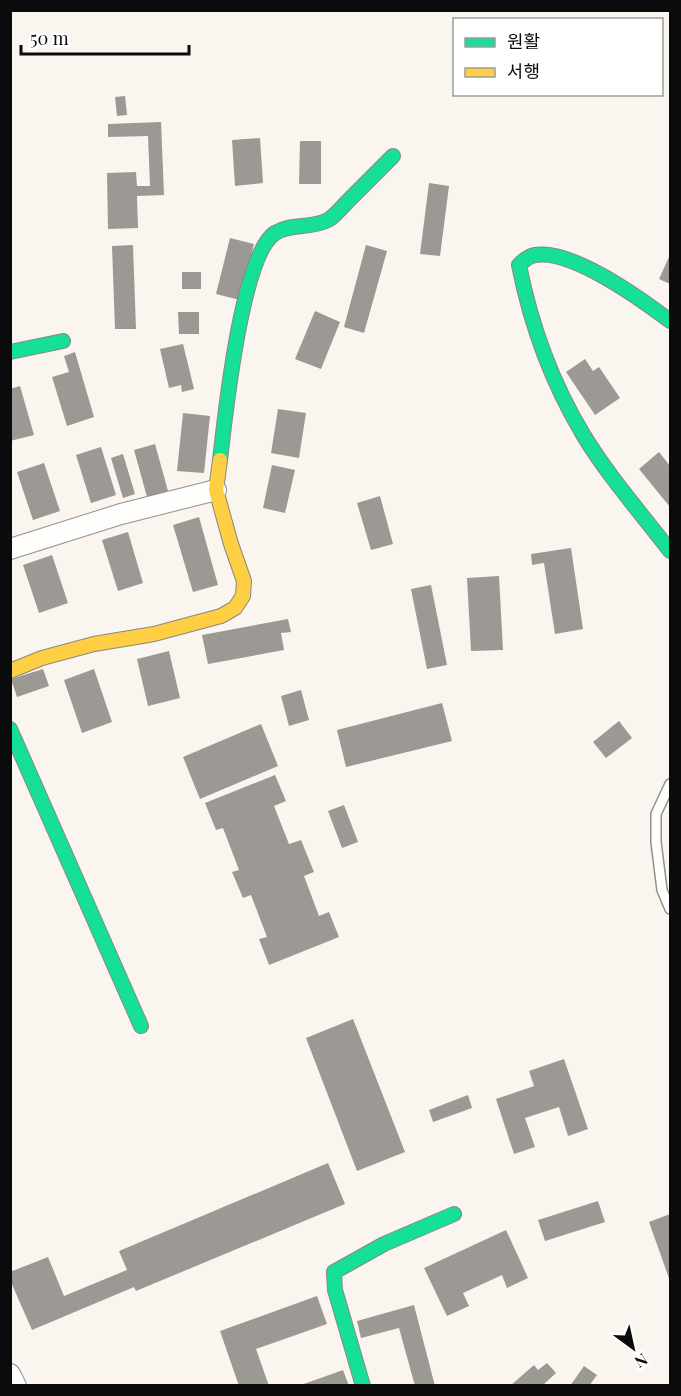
<svg xmlns="http://www.w3.org/2000/svg" width="681" height="1396" font-family="'Playfair Display','Noto Sans KR',serif">
<style>
.building{fill:#9c9894}
.lines{fill:none;stroke-linecap:round;stroke-linejoin:round}
.lane-casing{stroke:#93908d;stroke-width:12}
.street-casing{stroke:#93908d;stroke-width:22}
.fast-casing{stroke:#898784;stroke-width:16}
.slow-casing{stroke:#898784;stroke-width:16}
.lane{stroke:#fefefc;stroke-width:9}
.street{stroke:#fefefc;stroke-width:20}
.fast{stroke:#16e098;stroke-width:14}
.slow{stroke:#ffcf43;stroke-width:14}
</style>
<rect width="100%" height="100%" fill="#faf5ee"/>
<path class="building" d="M125 96 127 115 117 116 115 97Z
M161 122 164 195 137 196 138 228 108 229 107 173 136 172 137 186H150L148 136 108 137V124Z
M260 138 263 183 235 186 232 140Z
M300 141H321V184H299Z
M429 183 449 186 440 256 420 254Z
M230 238 254 244 240 300 216 294Z
M133 245 136 329H115L112 246Z
M366 245 387 251 364 333 344 327Z
M669 257 670 258V284L659 279Z
M182 272H201V289H182Z
M315 311 340 322 321 369 295 359Z
M178 312H199V334H179Z
M183 344 194 389 182 392 181 385 169 388 160 349Z
M75 352 94 417 67 426 52 377 69 372 64 356Z
M585 359 593 371 599 367 620 398 595 415 566 372Z
M20 386 34 435 10 441V389Z
M278 409 306 413 299 458 271 453Z
M183 413 210 416 204 473 177 471Z
M155 444 168 491 147 497 134 450Z
M101 447 116 495 91 503 76 455Z
M659 452 670 466V507L639 469Z
M123 454 135 494 123 498 111 458Z
M44 463 60 511 33 520 17 472Z
M272 465 295 470 285 513 263 508Z
M380 496 393 544 371 550 357 503Z
M199 517 218 585 193 592 173 525Z
M128 532 143 583 118 591 102 540Z
M571 548 583 629 555 634 544 563 532 565 531 554Z
M52 555 68 603 39 613 23 565Z
M499 576 503 650 471 651 467 578Z
M431 585 447 665 427 669 411 589Z
M288 619 291 632 281 633 284 650 208 664 202 635Z
M169 651 180 698 148 706 137 659Z
M43 669 49 686 17 697 11 679Z
M94 669 112 722 82 733 64 680Z
M301 690 309 720 289 726 281 696Z
M442 703 452 741 346 767 337 730Z
M619 721 632 738 606 758 593 742Z
M261 724 278 766 200 799 183 757Z
M275 775 286 801 274 806 289 844 301 840 314 872 304 876 319 916 329 912 339 937 269 965 259 939 267 937 251 895 243 898 232 872 239 870 223 828 216 830 205 803Z
M344 805 358 842 342 848 328 811Z
M353 1019 405 1152 357 1171 306 1038Z
M564 1059 588 1129 568 1136 559 1107 525 1118 535 1147 514 1154 496 1099 534 1086 529 1071Z
M468 1095 472 1108 433 1122 429 1110Z
M328 1163 345 1204 136 1291 134 1287 32 1330 10 1280V1272L48 1257 64 1296 127 1270 119 1251Z
M598 1201 605 1222 545 1241 538 1220Z
M670 1214V1281L649 1222Z
M506 1230 528 1278 507 1288 502 1275 463 1293 469 1306 447 1316 424 1268Z
M317 1296 327 1324 256 1349 269 1386H239L220 1331Z
M414 1305 435 1386H415L399 1328 361 1338 357 1321Z
M547 1363 556 1373 542 1386H510L534 1365 538 1370Z
M584 1366 597 1375 589 1386H570Z
M343 1370 349 1386H301V1385Z"/>
<g class="lines">
<g class="lane-casing">
<path id="lane" d="M670 784 656 814V842L662 890 670 909"/>
</g>
<g class="street-casing">
<path id="street" d="M10 549 121 514 216 490
M10 1374 16 1386"/>
</g>
<g class="fast-casing">
<path id="fast" d="M670 321C641 299 572 249 535 255 529 256 523 261 519 265 531 326 552 383 584 436 609 477 641 513 670 551
M10 352 63 341
M220 460C225 417 241 256 275 233 291 223 311 229 328 220 335 216 342 207 348 201 363 186 378 171 393 156
M10 729 141 1026
M363 1386 335 1290 334 1272 384 1244 454 1214"/>
</g>
<g class="slow-casing">
<path id="slow" d="M10 671 42 658 94 644 154 634 221 616 235 608 243 596 244 581 231 544 216 490 220 460"/>
</g>
<use href="#lane" class="lane"/>
<use href="#street" class="street"/>
<use href="#fast" class="fast"/>
<use href="#slow" class="slow"/>
</g>
<rect width="681" height="1396" fill="none" stroke="#0b0b0b" stroke-width="24"/>
<rect x="453" y="18" width="210" height="78" fill="#ffffff" stroke="#9d9d9d" stroke-width="1.5"/>
<rect x="465" y="38" width="30" height="9" fill="#16e098" stroke="#9d9d9d" stroke-width="1.5"/>
<text x="507" y="48" font-size="18" fill="#0b0b0b">원활</text>
<rect x="465" y="68" width="30" height="9" fill="#ffcf43" stroke="#9d9d9d" stroke-width="1.5"/>
<text x="507" y="78" font-size="18" fill="#0b0b0b">서행</text>
<g transform="translate(633 1348) rotate(147)" stroke="#ffffff" stroke-width="4.5" paint-order="stroke">
<path d="M0-4.5L10 22L0 15L-10 22Z" fill="#0b0b0b"/>
<text y="-9" font-size="16" font-weight="bold" text-anchor="middle" fill="#0b0b0b">N</text>
</g>
<path d="M21 45v9h168v-9" fill="none" stroke="#0b0b0b" stroke-width="3"/>
<text x="30" y="45" font-size="18" fill="#0b0b0b" stroke="#ffffff" stroke-width="4.5" paint-order="stroke">50 m</text>
</svg>
